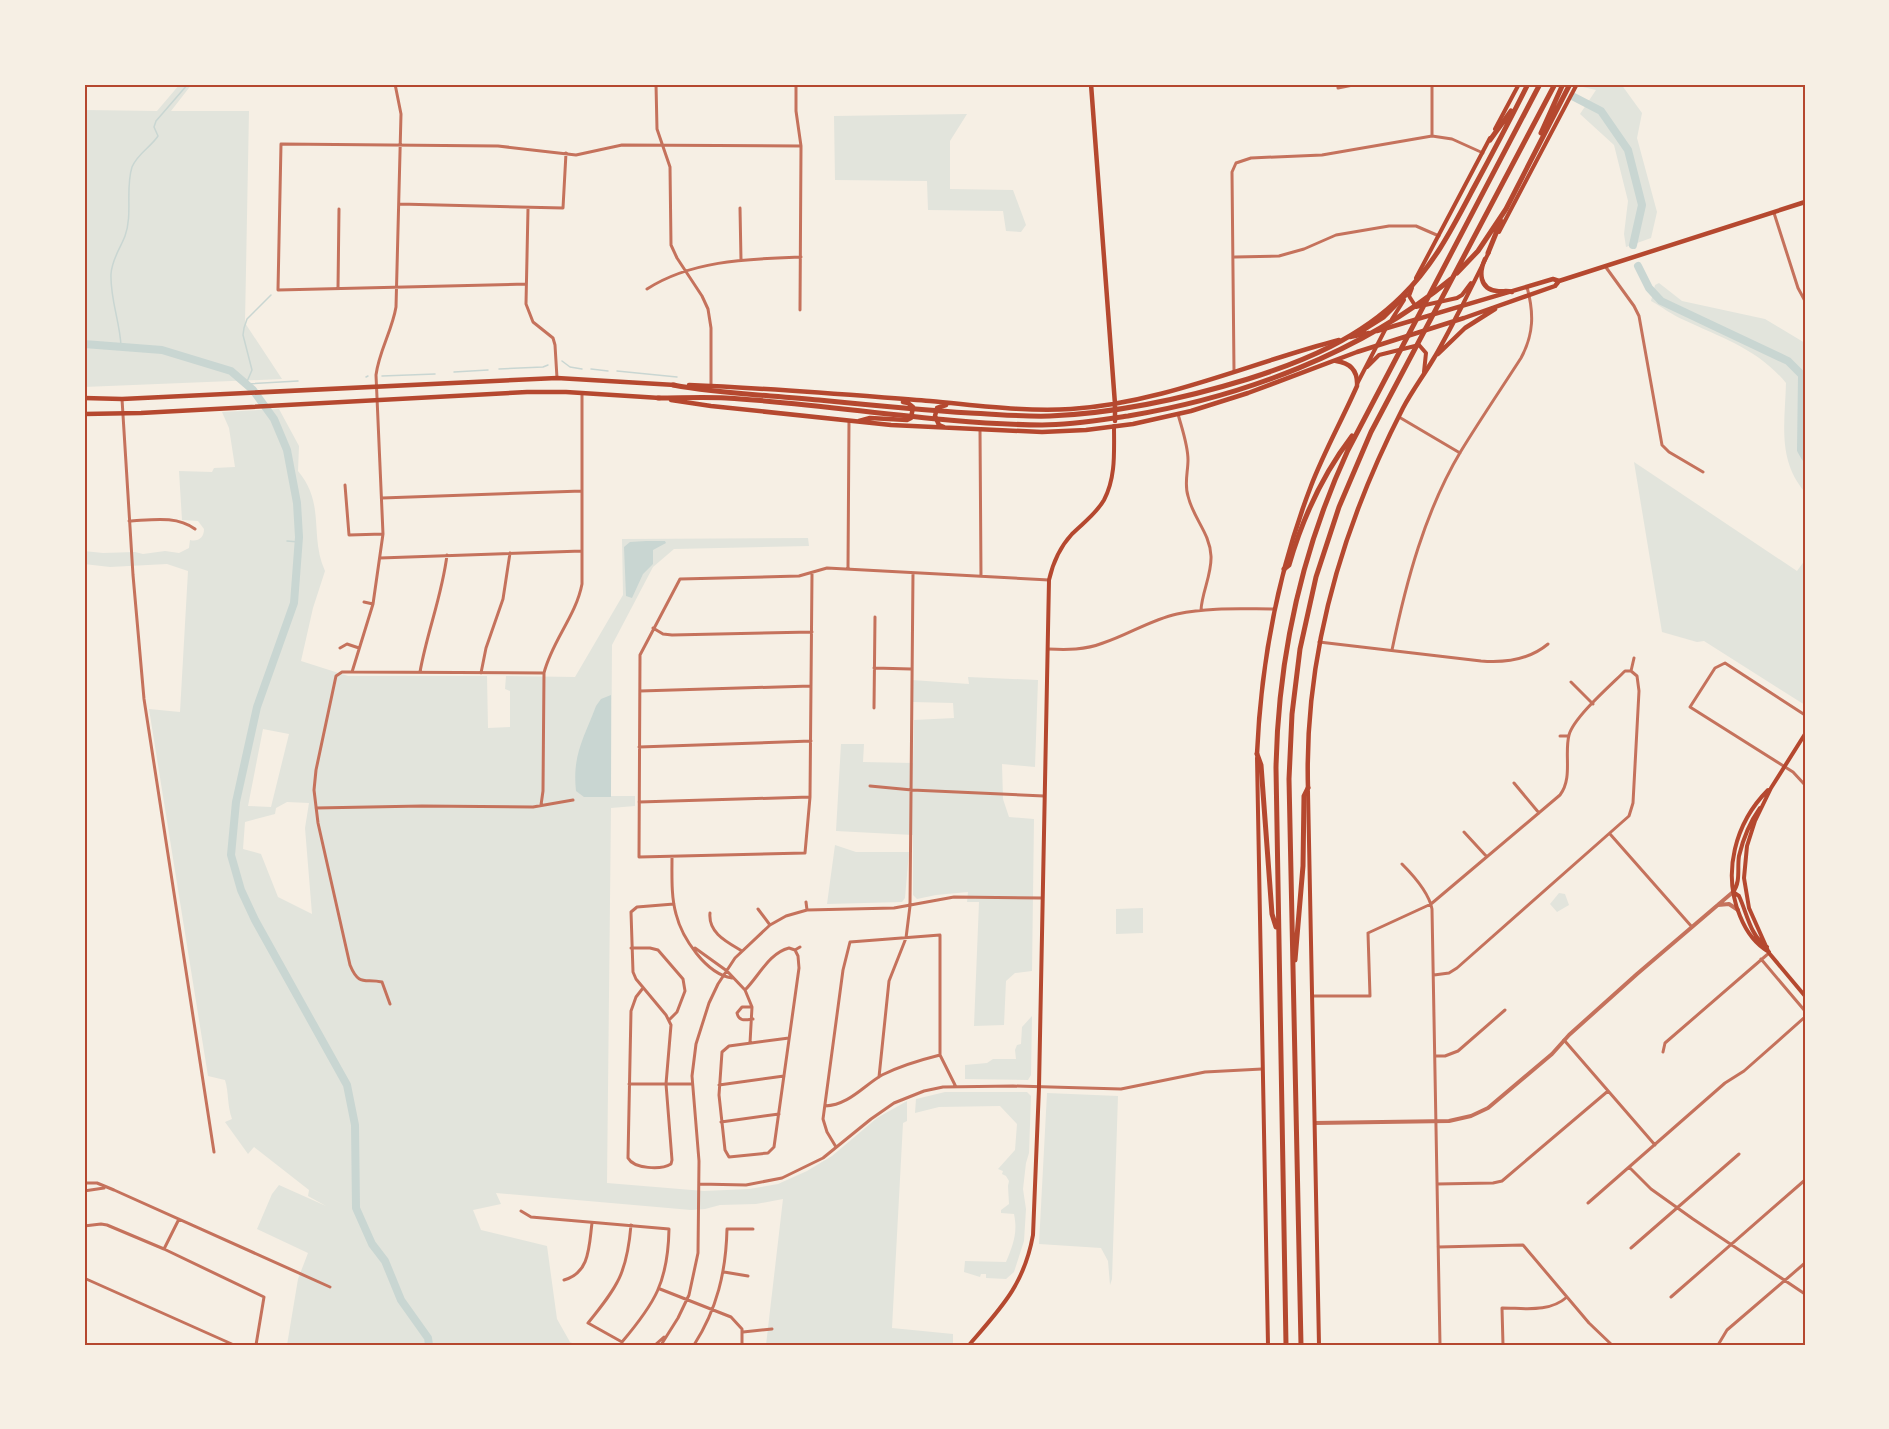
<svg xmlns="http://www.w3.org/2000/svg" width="1889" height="1429" font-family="Mulish,sans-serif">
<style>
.green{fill:#e2e4dc;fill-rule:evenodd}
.water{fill:#c9d6d2}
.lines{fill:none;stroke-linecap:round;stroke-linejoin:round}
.stream{stroke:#c9d6d2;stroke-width:1.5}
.river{stroke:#c9d6d2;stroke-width:8}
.minor{stroke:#c5725c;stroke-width:3}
.tertiary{stroke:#c5725c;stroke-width:4}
.secondary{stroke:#b5482f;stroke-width:4}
.primary{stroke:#b5482f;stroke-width:4.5}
.motorway{stroke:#b5482f;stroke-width:5}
.neatline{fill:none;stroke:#b5482f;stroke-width:2}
</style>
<rect width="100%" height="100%" fill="#f6efe4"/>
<path class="green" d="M180 84H192L171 111H249L245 323 282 379 84 387V110L157 111Z
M1585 84H1621L1642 113 1637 138 1657 212 1651 238 1626 247 1624 234 1628 201 1614 145 1580 114 1596 90 1583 87Z
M967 114 950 141V189L1013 190 1026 225 1021 232 1006 231 1003 211 928 210 927 181 835 180 834 116Z
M1659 283 1682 301 1765 319 1805 343V492C1777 460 1785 422 1786 383 1758 349 1722 338 1684 320 1672 315 1662 307 1651 301L1655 285Z
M279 409 299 446 298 471C326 504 309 536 325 571L313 608 301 661 348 676H487L488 728 510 727V691L505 689 506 676 575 677 623 595 622 539 808 538 809 546 674 549 653 567 612 645 611 796H635V806L611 808 607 1183 704 1191 749 1189 778 1184 807 1171 832 1156 877 1118 907 1101V1121L903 1123 892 1328 953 1334V1345H766L783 1199 756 1204 720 1205 705 1209 691 1210 496 1193 501 1204 473 1210 481 1230 547 1246 557 1319 570 1342 577 1345H287L298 1279 308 1253 257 1229 272 1194 279 1185 326 1206 308 1196 309 1190 254 1147 248 1154 225 1122 232 1119C227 1105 229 1093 225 1080L208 1076 149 709 180 712 188 571 167 564 110 567 84 564V551L103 553 135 552 143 554 165 551 179 553 189 548 190 540C198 542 204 538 204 529L198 521 182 520 179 471 212 472 214 468 235 467 229 428 222 412ZM263 729 289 734 271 807 248 806ZM287 802 309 803 305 828 312 914 278 897 261 854 243 849 245 822 275 814 276 808Z
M1634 462 1797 571 1805 560V705L1704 641 1697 642 1662 632Z
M968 677 1038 680 1035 767 1002 764 1003 799 1009 817 1034 819 1032 971 1015 973 1006 981 1004 1025 974 1026 979 902H967L968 892 936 895 917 899 913 895V835L836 831 841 744H864L863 762 913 763 914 720 954 718 953 703 913 702 912 680 969 684Z
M835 845 856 852H909L905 898 902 902 827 904Z
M1559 893 1565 894 1569 905 1557 912 1550 904Z
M1143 908V933L1116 934V909Z
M1032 1016 1031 1075 1028 1080 965 1079V1065L987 1063 993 1059H1016L1015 1050 1017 1045 1021 1044 1022 1027Z
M945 1092H1027L1031 1096 1029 1153 1026 1163 1023 1189 1026 1209 1024 1241 1014 1272 1006 1279 986 1278V1274H981L980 1277 964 1272 965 1261 1006 1262C1013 1245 1018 1233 1014 1214L1001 1213V1210L1009 1204 1008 1186 1009 1181 1006 1176 1002 1174 1003 1171 998 1169 1015 1150 1017 1124 1000 1106 939 1107 915 1113 916 1099Z
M1047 1093 1118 1096 1112 1279 1110 1285 1108 1261 1101 1248 1039 1244Z"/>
<path class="water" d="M646 541H665L666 543 653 550V564L643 574 632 598 626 596 624 547 630 542Z
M611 695V797H584L576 791C572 755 584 738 596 706L601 699Z"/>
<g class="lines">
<path class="stream" d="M271 295 247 319 244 328 243 335 252 370 246 384 298 381
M121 346C120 322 110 299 111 274 112 259 120 249 125 236 133 214 125 189 132 167 138 153 150 148 158 136L154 127 156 121 188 84
M562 361 570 367 582 369
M499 369 543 367 548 365
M591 369 608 371
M617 371 677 377
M454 372 488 370
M382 376 435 374
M366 377 368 376
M287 541 299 542"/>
<path class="river" d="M1574 97 1601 111 1628 150 1642 205 1633 245
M1638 266 1649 288 1661 301 1788 361 1802 375 1801 450 1805 457
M84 344 162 350 231 371 253 390 274 419 287 450 297 503 299 537 294 603 257 707 236 802 231 855 241 890 255 920 347 1085 355 1125 356 1208 372 1244 385 1261 401 1300 428 1338 429 1345"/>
<path class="minor" d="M656 84 657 129 670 167 671 245 677 258 702 296 708 309 711 328V386
M796 84V111L801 146 800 310
M1338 84V88L1358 84
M1432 136V84
M399 204 563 208 566 153
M740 208 741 260
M528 209 526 304 533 322 553 338 555 345 557 378
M1774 213 1798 288 1805 301
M1235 257 1279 256 1304 249 1336 235 1389 226H1416L1439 236
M1605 266 1634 306 1639 316 1662 445 1669 452 1703 472
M526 284 278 290 281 144 498 146 576 155 622 145 801 146
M338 289 339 209
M647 289C692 260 749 259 801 257
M1234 371 1232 172 1236 163 1251 158 1322 155 1432 136 1452 139 1483 153
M122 399 133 575 144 699 214 1152
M1178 414C1182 429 1188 445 1188 460 1188 472 1184 484 1188 496 1193 518 1210 533 1211 556 1212 574 1202 592 1201 610
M1399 417 1460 453
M980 429 981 576
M345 485 349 535 383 534
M382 498 582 491
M129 521C151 520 176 515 195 529
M380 558 582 551
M848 568 849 421
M812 574 810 797 805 853 639 857 640 655 680 579 799 576 827 568 1049 580
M364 602 373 604
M653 628 663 634 672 635 812 632
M1319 642 1481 661C1505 663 1529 660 1548 644
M340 648 347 644 359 648
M1048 649C1067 650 1085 650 1103 643 1128 635 1150 620 1177 614 1209 607 1242 609 1274 609
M1392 650C1406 582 1425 511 1461 451 1480 420 1501 389 1521 358 1534 334 1534 313 1527 287
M874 668 911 669
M1631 671 1634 658
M352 672 373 604 383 534 376 375C379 351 392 331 396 307L401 114 395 84
M420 672C427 632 442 596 447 555
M481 673 486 648 503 599 510 553
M1571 682 1593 704
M640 691 811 686
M874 708 875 617
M1805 715 1725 663 1715 668 1690 707 1793 772 1805 785
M1560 736H1568
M639 747 811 741
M1514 783 1539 813
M870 786 912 790 1044 796
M639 802 810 797
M541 805 543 791 544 673C552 641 576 616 582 584V393
M316 808 422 806 533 807 573 800
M1464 832 1487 857
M1610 834 1692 927
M672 857C672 876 671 896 676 914 682 938 706 974 732 978
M1402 864C1413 875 1429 893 1432 909L1440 1345
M806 902 807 910
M758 909 770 925
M710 913C708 933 727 942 742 951
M1368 933 1431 904 1560 795C1573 778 1564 754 1569 735 1574 717 1611 685 1625 671H1631
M631 948H650L658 950 683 979 685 991 677 1012 669 1020
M695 948 727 971 745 990 752 1007 750 1043
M795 950 800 947
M1761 959 1805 1011
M1434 975 1449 973 1457 968 1629 816 1633 803 1639 691 1637 676 1631 671
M643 988 636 997 631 1011 628 1158C634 1169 661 1170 671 1164L672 1160 666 1084 671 1025 666 1015 636 979 633 972 631 912 637 907 674 904
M745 990C759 976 769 953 789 948L795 950
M1313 996H1370L1368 933
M390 1004 382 982C365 978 359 987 350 965L318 823 314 790 316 770 336 676 342 672H352L544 673
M751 1007H742L737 1013C739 1022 746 1020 753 1019
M789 1038 729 1046 722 1052 719 1095 725 1150 729 1157 768 1153 774 1147 799 968 798 956 795 950
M1564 1040 1655 1145
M1663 1052 1665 1043 1769 953
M1435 1056H1445L1458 1051 1505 1010
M879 1077 889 981 906 938 910 906 913 573
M629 1084H692
M719 1085 784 1076
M825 1106C849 1105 863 1086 882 1075 900 1066 920 1060 940 1055
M721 1122 779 1114
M836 1147 827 1132 823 1119 843 970 850 942 940 935V1055L955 1085
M1629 1167 1651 1189 1693 1219 1805 1294
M84 1183H97L114 1190 330 1287
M699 1184 746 1185 782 1178 823 1158 871 1119 894 1103 924 1091 943 1087 1013 1086 1121 1089 1205 1072 1262 1069
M1437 1184 1493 1183 1502 1181 1608 1091
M84 1191 104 1188
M1588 1203 1725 1083 1744 1071 1805 1017
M521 1211 531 1217 669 1229C668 1282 655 1303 622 1342L588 1323C618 1286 627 1273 631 1225
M84 1226 101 1224 107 1225 164 1249 264 1297 256 1345
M1438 1247 1523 1245 1589 1323 1612 1345
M1631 1248 1739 1154
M164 1249 179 1219
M724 1272 748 1276
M84 1278 234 1345
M564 1280C590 1273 589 1246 592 1223
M660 1289 731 1317 742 1329V1345
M1671 1297 1805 1180
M743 1332 772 1329
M655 1345 664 1337
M661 1345 678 1318 689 1295 698 1253 699 1161 692 1076 696 1044 709 1003 718 984 735 958 770 925 786 916 807 910 894 908 954 897 1042 898
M694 1345C717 1309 726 1272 727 1229H753
M1503 1345 1502 1308C1524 1308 1549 1313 1567 1297
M1718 1345 1727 1330 1805 1263"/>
<path class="tertiary" d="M1718 905 1729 904 1738 910
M1315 1123 1449 1121 1471 1116 1488 1108 1552 1054 1569 1035 1637 974 1733 892"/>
<path class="secondary" d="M1495 129 1519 84
M1499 232 1577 84
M1416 278 1490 138
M1412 288 1409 296 1416 307 1457 298 1462 295 1471 283
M1462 306 1489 252
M1392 319 1404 300
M1367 367 1379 355 1419 345 1426 353 1424 372
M1358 382 1386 328
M1805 734 1771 788 1755 821 1747 846 1744 878 1749 908 1769 953 1805 996
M1257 758 1268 1345
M1768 790C1735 823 1722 873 1740 916 1746 931 1755 944 1769 952
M1308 791 1319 1345
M1760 808C1750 822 1743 839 1739 856 1737 868 1741 882 1733 892L1739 896C1747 913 1750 936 1767 947
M969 1345C1001 1308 1024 1285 1033 1235L1039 1087 1049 580C1053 562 1060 547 1072 534 1083 523 1096 514 1104 500 1116 477 1114 452 1114 426"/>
<path class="primary" d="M1091 84 1115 404V421
M1485 259C1479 272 1479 289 1497 291 1503 292 1506 290 1512 292
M1377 331 1553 279 1559 281
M1357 334 1384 317 1406 295
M1350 337 1369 333
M1438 354 1465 328 1495 309
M689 385C769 388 850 395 930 401 976 405 1024 412 1071 409 1163 403 1250 363 1339 340
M84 398 122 399 557 378 675 385
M671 400 711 406 891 425 1042 432 1086 430 1133 424 1191 411 1248 393 1357 352 1464 318 1555 286 1559 281 1805 202
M84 414 141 413 527 392H566L660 398
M859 421 870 418 907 420 911 418 913 407 908 403 903 402
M944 427 939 425 935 416 937 408 946 405
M1257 754C1261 662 1278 572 1311 486 1324 452 1342 420 1357 386 1358 371 1351 363 1336 361
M1308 788C1304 654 1342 527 1403 408 1412 391 1424 375 1434 358 1444 341 1453 323 1462 306"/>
<path class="motorway" d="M1541 133 1563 84
M1490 140 1511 111
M1488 253 1501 221
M1457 273 1478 251 1506 209 1570 84
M673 385C721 394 770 395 819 400 869 405 919 410 970 413 996 414 1024 417 1050 416 1119 413 1183 399 1248 379 1305 361 1360 338 1402 296 1433 266 1452 229 1472 191 1491 156 1510 120 1528 84
M658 398C680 398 703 397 726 398 831 404 937 424 1042 425 1071 425 1100 420 1128 416 1242 397 1361 353 1451 279
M1284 569 1289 565C1302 520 1323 474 1352 436
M1257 754 1261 765 1272 914 1276 927
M1295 960 1303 866 1304 796 1308 788
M1286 1345 1276 768C1278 658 1302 550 1348 450L1540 84
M1301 1345 1289 779 1292 714 1300 649 1316 577 1339 507 1371 432 1555 84"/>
</g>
<rect width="1889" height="1429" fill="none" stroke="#f6efe4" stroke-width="171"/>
<rect x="86" y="86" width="1718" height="1258" class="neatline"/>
</svg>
